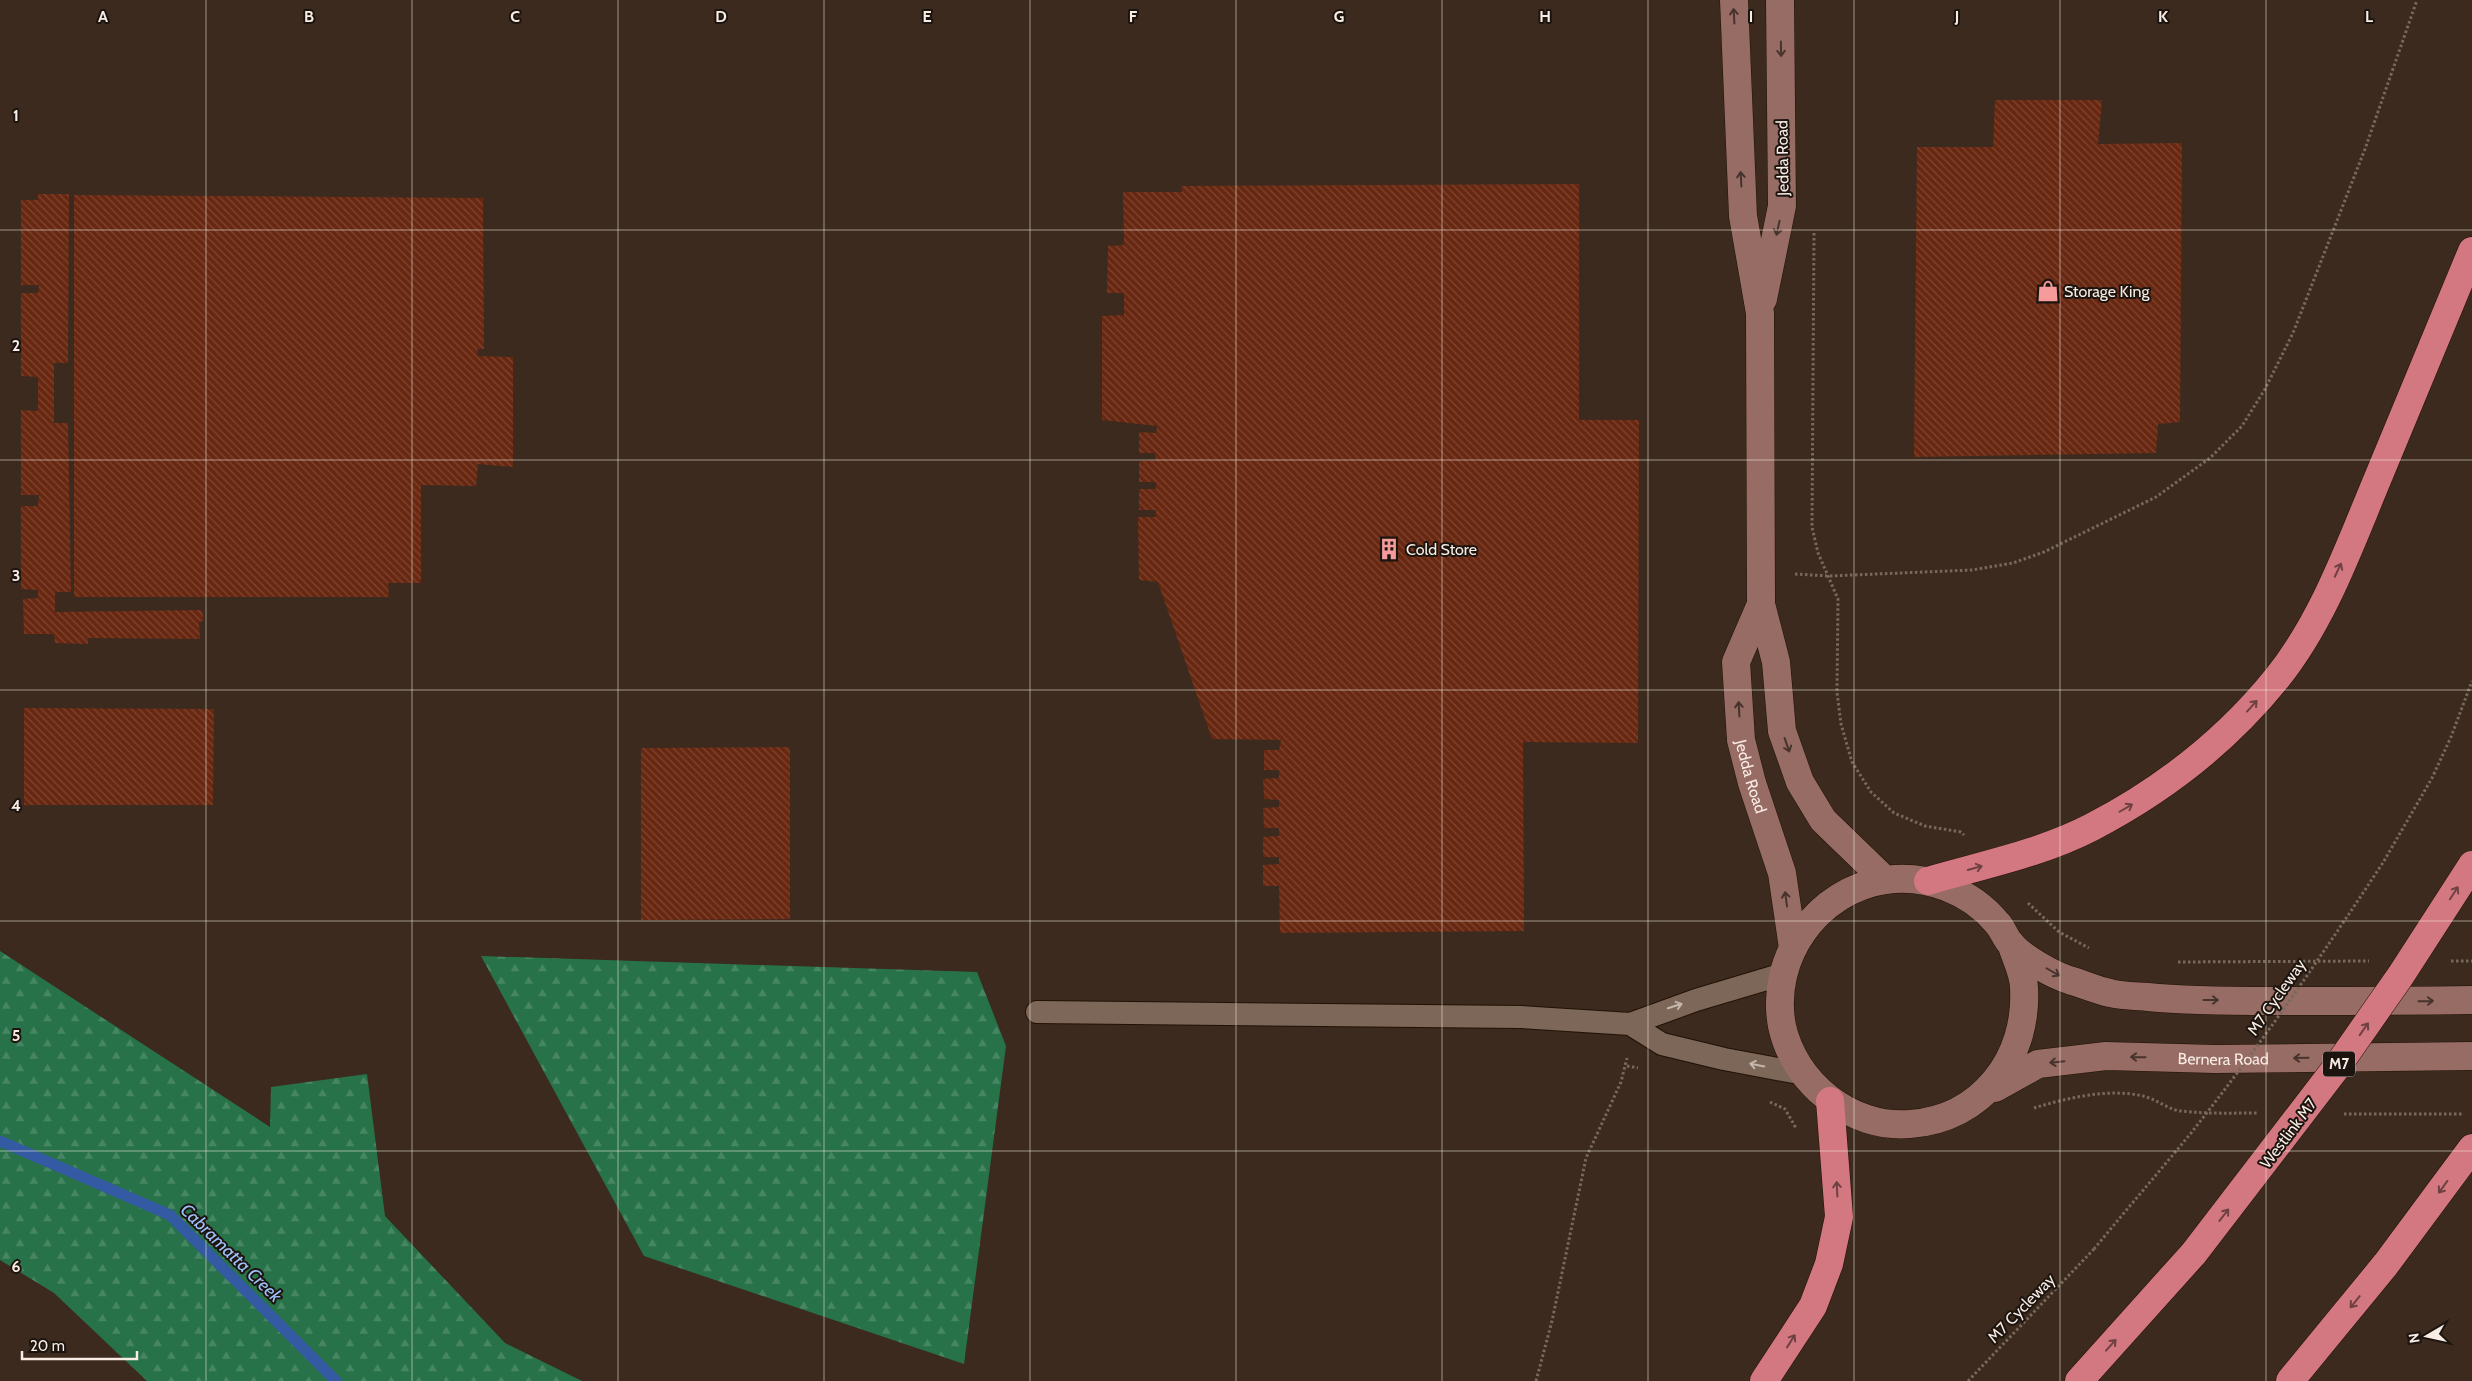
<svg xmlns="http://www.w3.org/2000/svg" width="2472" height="1381" font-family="Cabin,sans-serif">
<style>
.forest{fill:url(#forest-firs)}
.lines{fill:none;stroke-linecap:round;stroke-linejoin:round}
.stream{stroke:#335aa2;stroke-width:11}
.building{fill:url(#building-back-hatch)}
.service-casing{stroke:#221206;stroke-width:24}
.secondary-casing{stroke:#221206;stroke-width:29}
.motorway-casing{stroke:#221206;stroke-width:29}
.path{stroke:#78695d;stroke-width:3;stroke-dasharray:2.5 2.5;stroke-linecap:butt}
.service{stroke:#7c6759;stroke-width:22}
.secondary{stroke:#966c65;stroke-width:28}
.motorway{stroke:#d37780;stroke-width:28}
.motorway-bridge-casing{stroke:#221206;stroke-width:29;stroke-linecap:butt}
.path-bridge{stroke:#78695d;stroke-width:3;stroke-dasharray:2.5 2.5;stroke-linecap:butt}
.motorway-bridge{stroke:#d37780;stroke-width:28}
.oneway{stroke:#47332d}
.oneway2{stroke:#6e4142}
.oneway3{stroke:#c6b7ac}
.grid{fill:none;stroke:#f8ece4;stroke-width:1;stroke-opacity:0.55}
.labels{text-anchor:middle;stroke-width:4;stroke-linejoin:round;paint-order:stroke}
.shield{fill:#1c140f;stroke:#b6aba4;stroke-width:1}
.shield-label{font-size:15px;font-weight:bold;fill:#f8ece4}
.street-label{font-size:16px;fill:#f8ece4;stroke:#1c140f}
.poi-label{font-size:16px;fill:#f8ece4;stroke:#1c140f;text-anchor:start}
.water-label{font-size:18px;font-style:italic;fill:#9fc2fd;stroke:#1c140f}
.grid-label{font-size:16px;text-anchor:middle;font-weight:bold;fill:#f8ece4;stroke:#1c140f;stroke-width:4;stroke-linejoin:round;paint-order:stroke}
</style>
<defs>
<pattern id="forest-firs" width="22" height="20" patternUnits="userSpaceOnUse" patternTransform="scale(1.25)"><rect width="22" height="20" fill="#277249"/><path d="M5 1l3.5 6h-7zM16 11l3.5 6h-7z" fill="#478663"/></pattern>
<pattern id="building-back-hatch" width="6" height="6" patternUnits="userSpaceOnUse" patternTransform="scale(1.25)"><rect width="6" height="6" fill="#682710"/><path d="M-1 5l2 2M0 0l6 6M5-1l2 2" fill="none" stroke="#7e4633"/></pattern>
</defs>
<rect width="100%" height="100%" fill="#3b2a1d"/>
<path class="forest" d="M0 951 270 1127 271 1087 367 1074 385 1216 505 1343 582 1381H147L54 1293 0 1260Z
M481 956 977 972 1006 1046 964 1364 644 1256Z"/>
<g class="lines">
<path class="stream" d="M0 1141 170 1215 336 1381"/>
</g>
<path class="building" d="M1995 100H2102L2098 144 2182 143 2180 422 2158 424 2156 453 1914 457 1917 147H1993Z
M1579 184V420H1639L1638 743 1523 742 1524 931 1280 933 1279 886H1263V865L1279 864V857H1263V837L1279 836V828H1264L1263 808 1279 807V800L1264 799 1263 779 1279 778V770H1264V750H1279L1281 740 1212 739 1158 582 1139 580 1138 517H1156V510H1139V489H1156V482H1139V461L1156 460 1155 453H1139V432L1156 433 1157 426 1102 420V316L1124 315V293H1107L1108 246 1124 245 1123 192H1182L1181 186Z
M38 194H69L68 363H54V423H68L71 592H55V612L202 610 204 621 199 622 200 639 88 638V644L55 643 54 634H24L23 599 38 598V590L21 589V506H38L39 495H21V410L38 411V377L21 376V293H38L39 285H21V200H38Z
M74 195 483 198 484 349H478L477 356 513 357V467L478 464 476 486 421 485V583H388L389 597H74Z
M24 708 214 709 213 805H24Z
M790 747V919L641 920V748Z"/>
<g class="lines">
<g class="service-casing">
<path id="service" d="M1037 1012 1521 1017 1630 1024 1696 1000 1783 974
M1630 1024 1662 1044 1724 1059 1804 1074"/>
</g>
<g class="secondary-casing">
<g id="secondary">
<path d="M1734 0 1743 216 1760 313 1761 604 1776 662 1782 731 1800 782 1823 820 1885 880"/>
<path d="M1763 299 1782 206 1780 0"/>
<path id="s1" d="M1761 604 1736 662 1741 740 1752 783 1782 873 1793 948"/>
<path d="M2012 946C2016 959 2024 974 2024 988 2028 1058 1982 1119 1910 1124 1851 1129 1794 1083 1782 1026 1769 958 1817 890 1886 880 1926 874 1971 891 1997 923 2003 929 2005 938 2011 944 2021 957 2053 975 2069 980 2083 984 2096 990 2110 993 2122 996 2135 996 2148 997 2189 1001 2231 1001 2272 1001 2339 1001 2405 1001 2472 1000"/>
<path id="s2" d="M1995 1088 2038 1064 2106 1056 2215 1059 2472 1056"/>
</g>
</g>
<g class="motorway-casing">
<path id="motorway" d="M1928 881C1983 865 2042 853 2092 827 2163 790 2227 740 2277 678 2322 622 2348 550 2375 485 2407 407 2440 329 2472 251
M1764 1381 1813 1306 1829 1264 1839 1217 1830 1101
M2079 1381 2194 1253
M2290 1381 2386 1264 2472 1148"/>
</g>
<path class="path" d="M1814 233 1812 527 1818 553 1838 599 1837 692 1841 724 1852 762 1871 792 1894 813 1925 826 1961 832 1964 835
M1795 574 1829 576 1972 570 2013 563 2044 552 2156 497 2210 458 2242 426 2265 389 2293 333 2365 149 2417 0
M2384 861 2432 778 2451 737 2472 681
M2028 903 2059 932 2089 948
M2451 961H2472
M2178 962 2369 961
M1627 1066 1638 1068
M1770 1102 1785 1109 1796 1128
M2034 1108C2067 1098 2108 1088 2143 1096 2156 1099 2169 1110 2181 1111 2207 1114 2232 1113 2258 1113
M2344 1114H2463
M1536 1381 1552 1321 1586 1158 1621 1082 1627 1058
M1968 1381 2094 1249"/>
<use href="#service" class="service"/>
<use href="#secondary" class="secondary"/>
<use href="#motorway" class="motorway"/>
<g class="motorway-bridge-casing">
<path id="motorway-bridge" d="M2194 1253 2336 1068 2401 975 2472 865"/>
</g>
<path class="path-bridge" d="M2094 1249C2126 1210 2159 1172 2191 1133 2260 1046 2323 954 2384 861"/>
<use href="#motorway-bridge" class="motorway-bridge"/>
</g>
<defs><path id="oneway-shaft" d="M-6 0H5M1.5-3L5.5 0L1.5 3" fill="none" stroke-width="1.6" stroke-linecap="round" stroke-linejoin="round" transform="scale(1.25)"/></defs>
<g class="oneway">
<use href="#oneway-shaft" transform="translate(1734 16) rotate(-93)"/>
<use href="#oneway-shaft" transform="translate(1781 49) rotate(89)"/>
<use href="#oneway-shaft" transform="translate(1741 179) rotate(-93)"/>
<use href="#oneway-shaft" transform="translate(1778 228) rotate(102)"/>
<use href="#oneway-shaft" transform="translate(1739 709) rotate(-93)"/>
<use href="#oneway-shaft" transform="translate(1787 745) rotate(71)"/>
<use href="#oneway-shaft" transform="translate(1786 899) rotate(-98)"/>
<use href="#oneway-shaft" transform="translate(2053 972) rotate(30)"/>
<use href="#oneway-shaft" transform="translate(2211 1000)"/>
<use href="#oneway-shaft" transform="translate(2426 1001) rotate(-1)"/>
<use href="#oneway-shaft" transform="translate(2138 1057) rotate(-179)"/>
<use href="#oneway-shaft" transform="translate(2301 1058) rotate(179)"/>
<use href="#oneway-shaft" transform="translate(2057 1062) rotate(174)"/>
</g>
<g class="oneway2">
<use href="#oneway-shaft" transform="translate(2338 570) rotate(-65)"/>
<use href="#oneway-shaft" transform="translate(2252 706) rotate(-48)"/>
<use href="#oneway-shaft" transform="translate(2126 808) rotate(-30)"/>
<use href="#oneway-shaft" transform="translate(1975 868) rotate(-16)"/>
<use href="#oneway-shaft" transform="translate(2454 893) rotate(-57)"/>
<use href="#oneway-shaft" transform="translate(2364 1029) rotate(-55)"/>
<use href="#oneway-shaft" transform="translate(2443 1187) rotate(126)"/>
<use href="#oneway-shaft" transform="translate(1837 1189) rotate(-93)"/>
<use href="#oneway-shaft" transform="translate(2224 1215) rotate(-52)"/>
<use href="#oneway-shaft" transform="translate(2355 1302) rotate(129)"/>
<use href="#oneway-shaft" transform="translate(1791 1341) rotate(-58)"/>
<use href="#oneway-shaft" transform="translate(2111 1345) rotate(-48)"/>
</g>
<g class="oneway3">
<use href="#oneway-shaft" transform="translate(1675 1006) rotate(-18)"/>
<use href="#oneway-shaft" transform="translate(1757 1065) rotate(-169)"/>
</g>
<path class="grid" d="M206 0V1381M412 0V1381M618 0V1381M824 0V1381M1030 0V1381M1236 0V1381M1442 0V1381M1648 0V1381M1854 0V1381M2060 0V1381M2266 0V1381M0 230H2472M0 460H2472M0 690H2472M0 921H2472M0 1151H2472"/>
<defs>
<g id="shop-bare" transform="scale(1.725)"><path d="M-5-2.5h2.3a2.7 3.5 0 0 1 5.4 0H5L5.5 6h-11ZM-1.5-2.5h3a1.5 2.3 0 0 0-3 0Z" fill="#f59b9a" stroke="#1c140f" stroke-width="2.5" paint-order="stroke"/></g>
<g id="building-bare" transform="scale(1.725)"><path d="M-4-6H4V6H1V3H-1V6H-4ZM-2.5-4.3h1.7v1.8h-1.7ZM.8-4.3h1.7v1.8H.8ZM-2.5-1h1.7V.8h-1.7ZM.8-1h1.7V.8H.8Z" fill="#f59b9a" stroke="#1c140f" stroke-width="2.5" paint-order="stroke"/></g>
</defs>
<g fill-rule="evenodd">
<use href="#shop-bare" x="2048" y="291"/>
<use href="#building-bare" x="1389" y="549"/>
</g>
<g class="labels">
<rect class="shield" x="2323" y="1051.5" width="32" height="25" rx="4"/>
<g class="shield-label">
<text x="2339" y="1069">M7</text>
</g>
<g class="street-label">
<text transform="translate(1782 158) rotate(-91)" y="6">Jedda Road</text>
<text dy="6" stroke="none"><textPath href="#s1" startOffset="179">Jedda Road</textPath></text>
<text transform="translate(2276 997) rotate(-55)" y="6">M7 Cycleway</text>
<text dy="6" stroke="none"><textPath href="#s2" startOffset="235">Bernera Road</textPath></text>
<text transform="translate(2288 1133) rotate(-53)" y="6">Westlink M7</text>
<text transform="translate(2021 1308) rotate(-46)" y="6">M7 Cycleway</text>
</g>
<g class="poi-label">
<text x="2064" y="297">Storage King</text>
<text x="1406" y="555">Cold Store</text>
</g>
<g class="water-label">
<text transform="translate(231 1253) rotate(44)" y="6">Cabramatta Creek</text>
</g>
</g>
<g class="grid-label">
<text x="103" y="22">A</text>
<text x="309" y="22">B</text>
<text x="515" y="22">C</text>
<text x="721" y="22">D</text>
<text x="927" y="22">E</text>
<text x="1133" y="22">F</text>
<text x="1339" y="22">G</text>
<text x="1545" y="22">H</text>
<text x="1751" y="22">I</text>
<text x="1957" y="22">J</text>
<text x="2163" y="22">K</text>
<text x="2369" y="22">L</text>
<text x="16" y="121">1</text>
<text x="16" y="351">2</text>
<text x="16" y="581">3</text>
<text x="16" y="811">4</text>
<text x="16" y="1041">5</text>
<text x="16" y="1272">6</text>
</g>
<g transform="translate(2427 1336) rotate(261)" stroke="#1c140f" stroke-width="4" paint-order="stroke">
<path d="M0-4L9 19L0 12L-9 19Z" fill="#f8ece4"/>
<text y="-8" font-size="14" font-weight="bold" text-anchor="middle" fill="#f8ece4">N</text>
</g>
<path d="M22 1351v8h115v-8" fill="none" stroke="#f8ece4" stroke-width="2.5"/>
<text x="30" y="1351" font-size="15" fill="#f8ece4" stroke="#1c140f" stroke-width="4" paint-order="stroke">20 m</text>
</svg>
